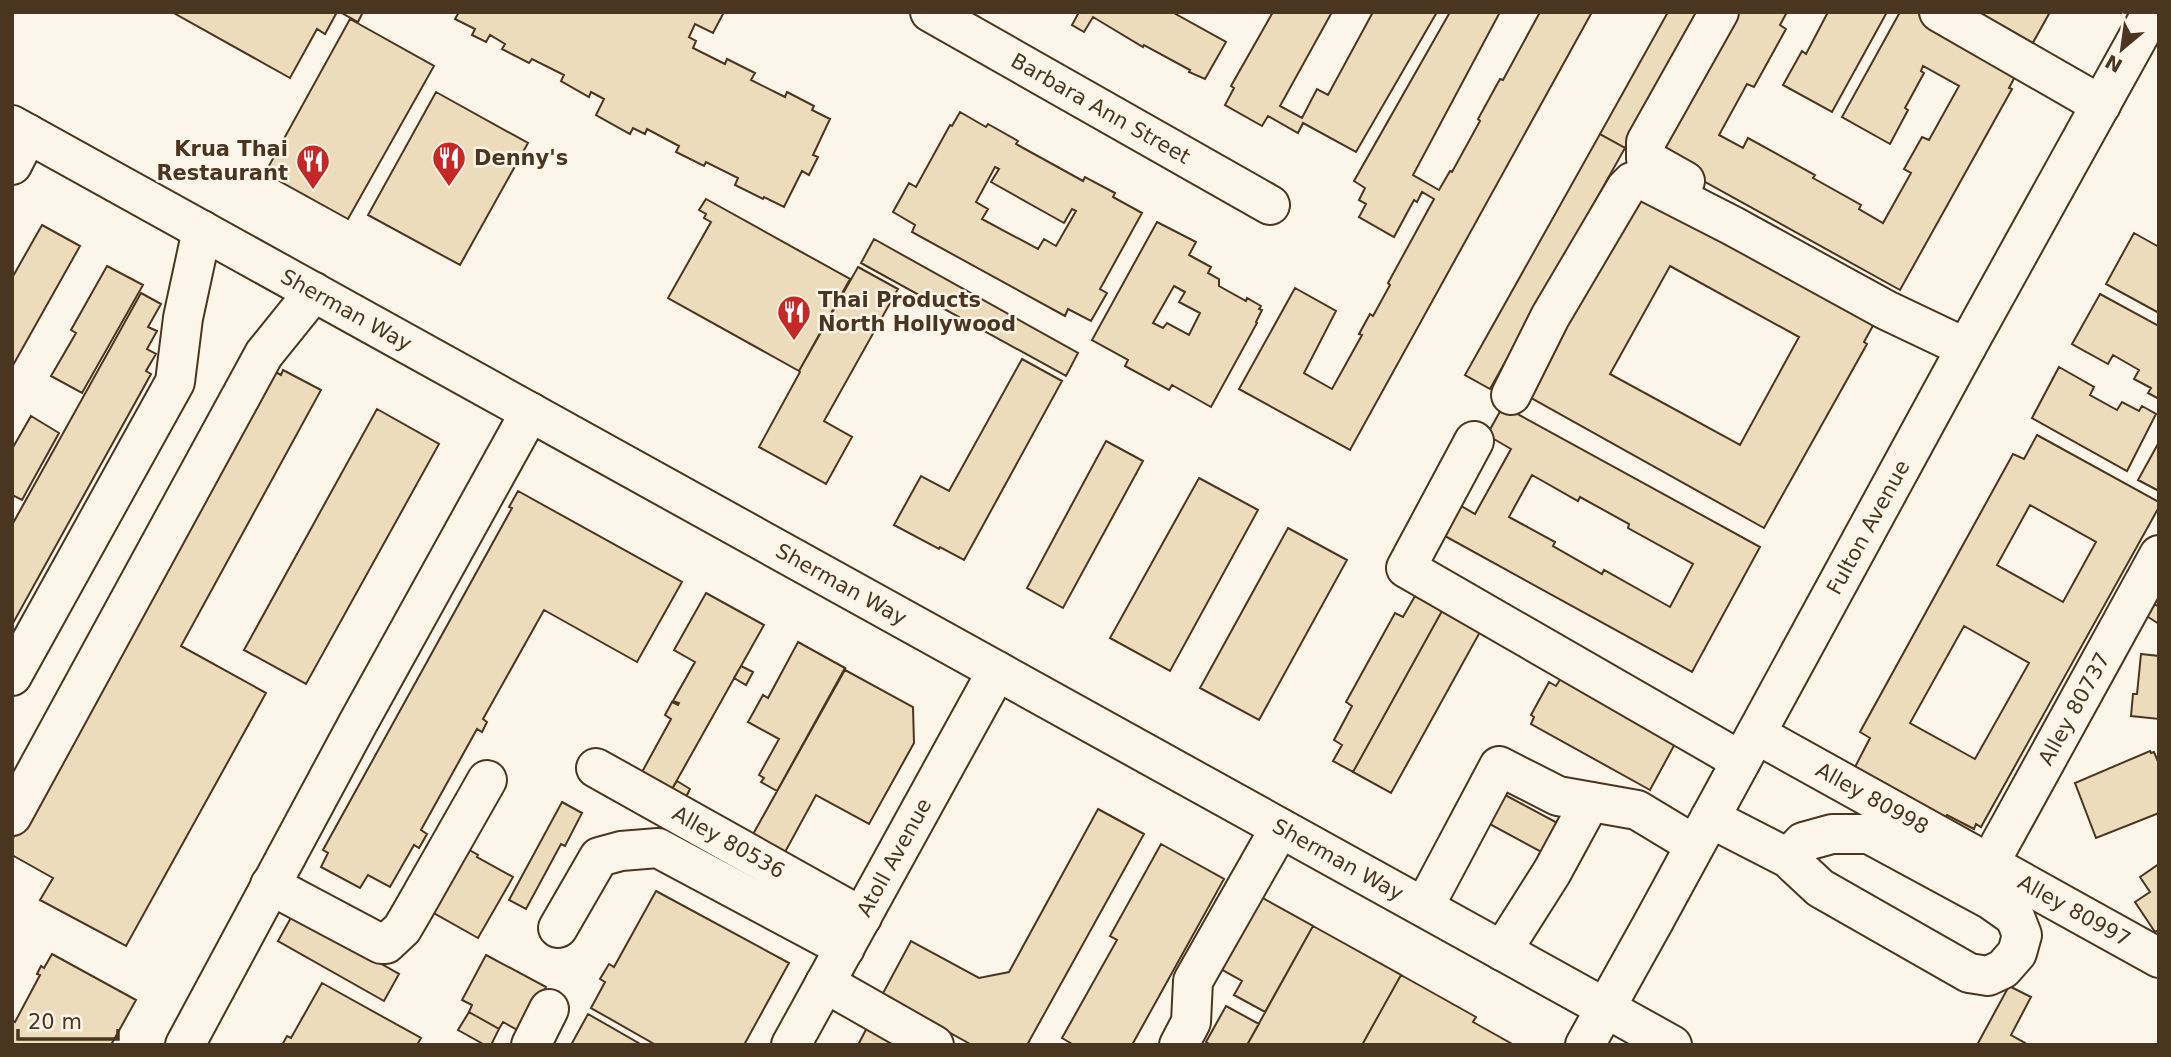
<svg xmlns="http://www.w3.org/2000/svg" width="2171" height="1057" font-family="'DejaVu Sans',sans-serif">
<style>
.building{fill:#ecdcbc;stroke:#4a3520;stroke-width:2;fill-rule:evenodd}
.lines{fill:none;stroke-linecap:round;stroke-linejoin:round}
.minor-casing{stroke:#4a3520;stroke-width:42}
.major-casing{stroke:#4a3520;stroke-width:42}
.minor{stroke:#fbf6e9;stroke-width:38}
.major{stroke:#fbf6e9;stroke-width:38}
.labels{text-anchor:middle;stroke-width:5;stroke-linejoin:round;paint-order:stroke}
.street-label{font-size:21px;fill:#4a3520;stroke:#fbf6e9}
.poi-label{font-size:21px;font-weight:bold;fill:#4a3520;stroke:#fbf6e9;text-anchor:start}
</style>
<rect width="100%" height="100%" fill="#fbf6e9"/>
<path class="building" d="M172 12H337L325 34 317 29 290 78Z
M340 12H363L358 22Z
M459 12H724L713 33 695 24 689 37 696 41 693 48 725 64 727 59 755 73 751 80 785 97 787 92 814 106 812 110 830 119 813 155 818 157 809 175 802 171 784 207 764 197 763 199 735 185 738 178 706 162 704 166 676 152 679 146 647 129 645 134 633 128 630 134 596 115 604 99 591 92 589 97 561 81 564 75 532 59 529 63 502 49 505 44 490 35 486 42 472 35 475 29 455 19Z
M1079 12H1172L1226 42 1205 79 1189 72 1190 70 1144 45 1143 47 1093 17 1084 32 1072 25Z
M1273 12H1332L1280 106 1302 118 1317 89 1328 95 1373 12H1437L1356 152 1303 123 1298 133 1268 116 1262 126 1225 105 1234 88 1231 86Z
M1450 12H1500L1413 175 1439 190 1450 171 1452 172 1480 121 1478 119 1500 79 1503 80 1540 12H1592L1350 450 1239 389 1295 288 1336 311 1304 373 1332 389 1362 335 1359 334 1370 314 1373 316 1390 285 1388 283 1434 199 1422 192 1417 202 1414 200 1394 237 1359 217 1366 204 1359 200 1365 188 1354 181Z
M1668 12H1701L1625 148 1600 134Z
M1731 12H1787L1780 25 1786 29 1754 87 1747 84 1719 135 1743 148 1748 138 1815 175 1813 178 1861 205 1859 209 1883 223 1911 173 1904 169 1922 137 1929 140 1959 86 1923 66 1921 71 1924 73 1905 108 1908 110 1890 144 1842 117 1900 12H1920L2018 71 2009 88 2012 89 1900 290 1653 153Z
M1887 12 1832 112 1783 85 1802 51 1806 54 1828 12Z
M1967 12H2050L2030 48Z
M350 19 434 66 348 219 265 173Z
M436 92 528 143 460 265 368 215Z
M960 112 986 127 988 124 1018 141 1016 144 1083 181 1085 177 1115 193 1113 197 1142 213 1100 289 1107 293 1091 321 1068 309 1065 316 912 232 915 225 893 212 909 183 916 187 950 125 952 126ZM995 167 999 169 991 182 1064 223 1072 209 1076 211 1056 246 1044 239 1038 249 982 219 988 209 976 202Z
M1600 134 1625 148 1490 389 1465 375Z
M1645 182 1880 313 1864 342 1867 344 1764 528 1526 395ZM1670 266 1799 337 1740 445 1610 374Z
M706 199 850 279 799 371 668 298 711 222 704 218 706 214 699 210Z
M1157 222 1196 242 1189 255 1211 267 1208 273 1219 279V286L1246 301 1247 298 1261 306 1259 309 1262 310 1256 322 1257 323 1211 407 1172 385 1169 390 1125 366 1128 360 1092 340ZM1174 286 1185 292 1179 302 1200 313 1189 335 1167 323 1163 328 1153 323Z
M42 225 80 246 12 367V278Z
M2134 233 2159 247V313L2106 284Z
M874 239 1078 353 1066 376 861 263Z
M107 266 143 285 82 393 51 376 76 333 71 330Z
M858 267 898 289 824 421 852 437 826 484 759 447 800 372 799 371Z
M141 293 161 304 148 327 157 331 147 349 156 354 146 371 151 374 12 625V525Z
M2100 294 2159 326V399L2148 393 2151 388 2134 379 2139 370 2113 355 2108 364 2072 344Z
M1022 359 1062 381 964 560 940 547 939 549 894 525 921 476 949 491Z
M2059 367 2094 387 2090 395 2117 410 2122 402 2139 411 2142 406 2156 414 2127 471 2032 418Z
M270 369 281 375 283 370 321 390 181 646 266 693 126 946 40 900 53 878 12 855V840Z
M1503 406 1760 547 1692 672 1434 530 1451 500 1475 514 1511 449 1487 435ZM1532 475 1578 501 1580 497 1629 524 1628 528 1693 564 1670 607 1604 570 1602 574 1553 546 1555 542 1509 517Z
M377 409 439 444 306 684 244 650Z
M31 416 59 433 22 500 12 495V449Z
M2037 435 2159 502V507L1981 827 1976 824 1974 829 1947 815 1945 817 1855 767 1870 738 1860 732 2013 454 2024 459ZM2030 505 2096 542 2063 602 1997 565ZM1964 626 2029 663 1975 759 1910 723Z
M1106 441 1143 461 1063 608 1027 588Z
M2159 442V491L2138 480Z
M1199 478 1258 510 1170 671 1110 638Z
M518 491 682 582 637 662 544 610 483 719 487 722 482 732 477 729 421 830 427 834 419 848 414 845 390 887 368 875 360 888 321 867 328 853 323 850 512 508 509 507Z
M1288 528 1347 560 1259 720 1200 688Z
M706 593 764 625 672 789 642 772 671 719 665 715 672 702 678 705 679 703 673 701 695 662 674 650Z
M1415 596 1442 611 1353 772 1333 761 1342 745 1334 740 1352 706 1346 702 1395 613 1403 617Z
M2150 601 2159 607V624L2142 613Z
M1442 611 1480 632 1391 793 1353 772Z
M798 642 845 668 777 791 761 782 764 778 759 775 779 739 748 722 763 695 768 698Z
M2141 654 2159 656V719L2131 716 2133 694H2137Z
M741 666 753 672 746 685 734 678Z
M846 668 845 670 913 707 914 743 869 824 816 795 784 854 752 836Z
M1561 678 1676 742 1650 790 1531 724 1534 717 1531 715 1549 682 1556 686Z
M2150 751 2151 753 2154 752 2159 764V813L2096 838 2075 783Z
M677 781 690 789 686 797 672 789Z
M1490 787 1563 826 1547 855 1475 816Z
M562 802 582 813 565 846 561 844 526 909 509 900Z
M1098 809 1144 834 1027 1045H972L882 995 911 941 979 978 1009 972Z
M1161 844 1224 879 1132 1045H1074L1062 1038 1117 940 1110 936Z
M464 847 478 855 477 857 513 877 478 938 432 912Z
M2159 864V930L2155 932 2135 902 2150 892 2140 877Z
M656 891 789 963 744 1045H656L591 1008 605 982 600 979 609 964 614 967Z
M1259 896 1313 926 1265 1012 1234 995 1242 981 1219 968Z
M293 914 399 974 384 1001 278 941Z
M1313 926 1401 975 1362 1045H1247Z
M52 954 136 1000 111 1045H12V1020L15 1022 40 975 37 974 41 966 44 968Z
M486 955 546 987 521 1032 503 1022 499 1029 469 1012 472 1005 462 1000Z
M1401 975 1476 1017 1473 1022 1514 1045H1362Z
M322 983 421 1038 417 1045H282L287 1036 291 1038Z
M2009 986 2031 997 2011 1035 2025 1043 2024 1045H1977Z
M1226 1006 1259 1024 1247 1045H1211L1206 1042Z
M469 1012 499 1029 491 1045H485L458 1030Z
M588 1014 642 1045H571Z
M872 1018 920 1045H858Z"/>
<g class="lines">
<g class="minor-casing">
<g id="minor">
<path id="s1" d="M930 12 1270 205"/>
<path d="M1939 12 2101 105"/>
<path d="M12 165 28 134"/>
<path d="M1685 181 1646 159V142L1719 12"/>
<path d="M1511 395 1550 317 1626 188 1632 182 1643 180 1733 226 1886 310 1966 348"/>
<path d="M1474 441 1406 568 1741 761"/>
<path d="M12 676 175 382 183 318 202 230"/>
<path id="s2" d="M1756 734 2159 958"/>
<path id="s3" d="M596 768 862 917"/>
<path d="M12 816 264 354 314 292"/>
<path d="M1710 818 1788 858 1820 888 1969 973 1988 976 2003 969 2017 953 2022 935 2015 917 1991 900 1869 834H1832L1803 842 1788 858"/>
<path id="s4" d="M1989 864 2159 555"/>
<path d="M270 885 381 944H386L402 929 412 912 487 780"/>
<path d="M1424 907 1499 766 1558 796 1637 810 1695 845"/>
<path d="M558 928 599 857 621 851 658 848 845 948"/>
<path d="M1502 951 1552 872 1590 802"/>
<path d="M825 983 934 1045"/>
<path d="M185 1045 358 723 530 412"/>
<path d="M531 1045 549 1009"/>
<path id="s5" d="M791 1045 997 671"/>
<path d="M1179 1045 1191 1022 1193 981 1280 828"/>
<path id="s6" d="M1585 1045 1654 921 1966 348 2152 12"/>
</g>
</g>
<g class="major-casing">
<g id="major">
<path id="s7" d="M12 125 1672 1045"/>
</g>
</g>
<use href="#minor" class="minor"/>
<use href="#major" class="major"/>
</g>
<defs>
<g id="restaurant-pin" transform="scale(1.75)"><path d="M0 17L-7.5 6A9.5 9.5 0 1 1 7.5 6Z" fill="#c62828" stroke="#fbf6e9"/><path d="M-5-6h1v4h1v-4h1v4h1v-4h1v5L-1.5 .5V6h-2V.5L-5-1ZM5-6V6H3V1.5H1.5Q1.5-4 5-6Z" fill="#fff"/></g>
</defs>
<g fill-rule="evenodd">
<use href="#restaurant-pin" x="449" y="158"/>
<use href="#restaurant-pin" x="313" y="161"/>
<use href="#restaurant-pin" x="794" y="312"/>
</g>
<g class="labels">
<g class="street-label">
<text dy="7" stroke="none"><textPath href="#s1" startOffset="196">Barbara Ann Street</textPath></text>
<text dy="7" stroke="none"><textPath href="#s7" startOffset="382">Sherman Way</textPath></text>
<text dy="7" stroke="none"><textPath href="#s6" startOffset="590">Fulton Avenue</textPath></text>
<text dy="7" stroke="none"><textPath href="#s7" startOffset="948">Sherman Way</textPath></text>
<text dy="7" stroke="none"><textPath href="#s4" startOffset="177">Alley 80737</textPath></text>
<text dy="7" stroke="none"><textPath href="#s2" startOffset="133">Alley 80998</textPath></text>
<text dy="7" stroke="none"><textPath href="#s3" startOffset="152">Alley 80536</textPath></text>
<text dy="7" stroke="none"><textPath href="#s5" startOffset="214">Atoll Avenue</textPath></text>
<text dy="7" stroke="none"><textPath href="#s7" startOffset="1516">Sherman Way</textPath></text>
<text dy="7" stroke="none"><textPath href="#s2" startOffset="364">Alley 80997</textPath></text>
</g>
<g class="poi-label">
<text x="288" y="156" text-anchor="end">Krua Thai<tspan x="288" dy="24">Restaurant</tspan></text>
<text x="474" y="165">Denny's</text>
<text x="818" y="307">Thai Products<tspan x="818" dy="24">North Hollywood</tspan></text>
</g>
</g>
<rect width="2171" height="1057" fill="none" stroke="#4a3520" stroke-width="28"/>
<g transform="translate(2122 49) rotate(209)" stroke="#fbf6e9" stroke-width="5" paint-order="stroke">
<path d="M0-5L12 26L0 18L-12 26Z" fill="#4a3520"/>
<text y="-10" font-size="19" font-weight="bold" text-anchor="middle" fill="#4a3520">N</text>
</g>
<path d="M18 1029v10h100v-10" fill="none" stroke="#4a3520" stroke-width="3.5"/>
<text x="28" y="1029" font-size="21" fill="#4a3520" stroke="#fbf6e9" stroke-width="5" paint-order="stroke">20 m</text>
</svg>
